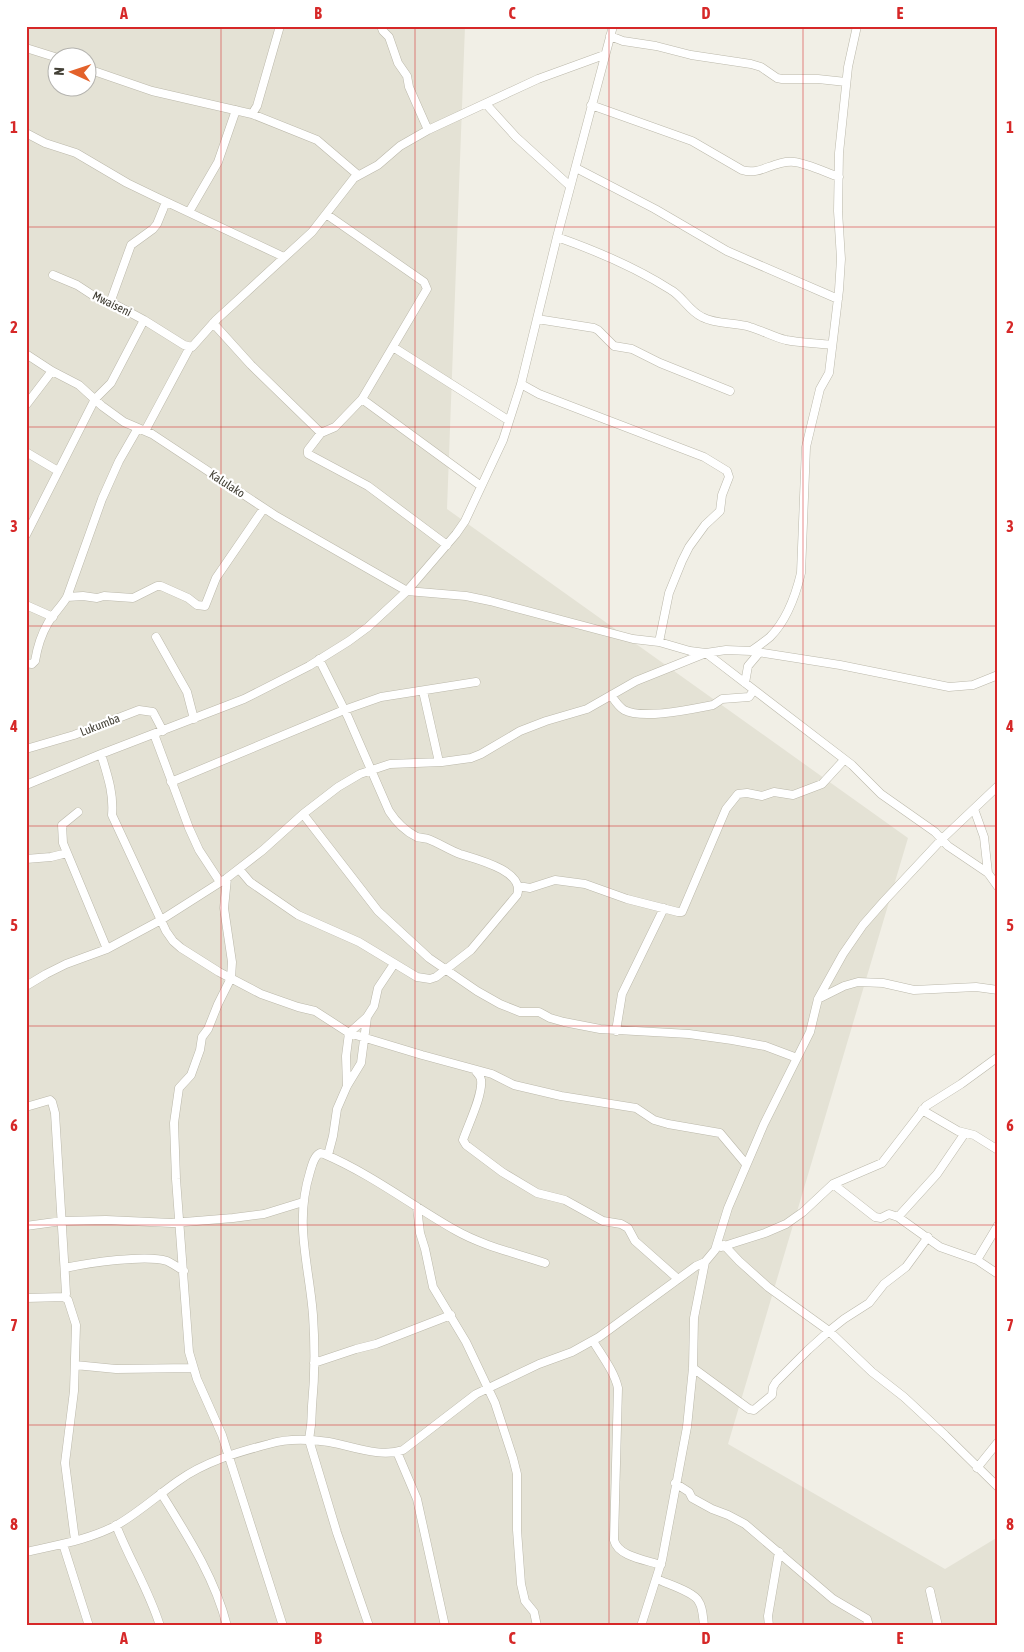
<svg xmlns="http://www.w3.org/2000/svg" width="1024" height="1652" font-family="'Asap Condensed',sans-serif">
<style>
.residential{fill:#e4e2d5;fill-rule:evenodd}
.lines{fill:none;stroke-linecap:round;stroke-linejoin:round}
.minor-casing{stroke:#bbb8aa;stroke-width:9}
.minor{stroke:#fff;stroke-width:8}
.grid{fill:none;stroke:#d62828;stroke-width:1;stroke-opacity:0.55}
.labels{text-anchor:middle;stroke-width:4.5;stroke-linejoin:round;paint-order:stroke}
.street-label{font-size:12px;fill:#434036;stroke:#fff}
.neatline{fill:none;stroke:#d62828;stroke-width:2}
.grid-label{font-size:16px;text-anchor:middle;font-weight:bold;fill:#d62828}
</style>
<rect width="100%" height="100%" fill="#f1efe6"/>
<path class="residential" d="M26 26H465L447 509 908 838 728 1444 945 1569 998 1537V1626H26ZM58 58H88V88H58Z"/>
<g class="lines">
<g class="minor-casing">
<path id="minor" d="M381 26 383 31 389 37 398 63 407 76 409 87 428 130
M610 36 623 41 656 46 691 55 751 64 761 67 777 78 782 79H818L846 82
M26 48 58 58
M88 69 152 91 252 114 257 106 280 26
M486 104 516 137 570 186
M591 105 692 141 742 170C761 176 773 160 794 162 806 163 827 173 839 177
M252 114 317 140 358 175
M26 133 45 143 76 153 127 183 156 197 284 257
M576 168 655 209 727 251 838 299
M189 212 218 162 236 110
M326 214 424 282 427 289 362 399 335 427 321 433 308 450V454L368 486 447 545
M557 237C597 251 635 267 671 290 683 297 689 311 702 317 717 325 735 322 750 327 763 331 774 337 786 340 801 343 817 343 832 345
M53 275 77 285 100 300 116 305 144 320 184 345 192 347 216 320 312 232 354 178 378 165 400 146 428 130 538 79 604 55
M110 303 131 245 153 229 157 224 166 202
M537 319 594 328 598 330 614 346 632 349 660 363 730 391
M213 323 251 365 321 433
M393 347 508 420
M26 354 52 371 79 385 102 406 124 422 152 434 276 516 407 591 466 596 490 601 633 639 659 642 690 651 706 653 852 765 881 794 935 832 948 846 988 873 998 887
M521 384 539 394 704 457 727 471 729 477 722 495 720 511 705 525 689 547 682 561 669 593 659 642
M362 399 481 486
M26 405 52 371
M145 431 190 347
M26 452 58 471
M26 535 95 399 111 383 144 320
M67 597 83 596 97 598 104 596 133 598 157 586H161L188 598 197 605 205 606 216 578 264 508
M26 605 53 617
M156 637 187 692 194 719
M751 651C757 647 764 642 770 637 786 621 796 594 801 573L806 447 820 389 829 373 839 290 841 259 838 211 839 153 848 67 857 26
M26 663 32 664 35 661C37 649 41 635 48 623 53 614 61 607 67 597L102 499 119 461 138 428
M745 683 748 666 759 653
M423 691 439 762
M611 695C615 701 618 706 624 710 643 720 692 709 713 705L722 699 749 697 754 690
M154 734 189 828 199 850 220 882
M26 749 74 735 139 710 153 712 163 731
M101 754C107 774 114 793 112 815L166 931 173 941 181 948 219 972 261 994 298 1007 315 1011 349 1033 422 1055 492 1074 514 1085 561 1096 636 1108 654 1120 668 1124 720 1133 746 1164
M171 782 344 710 381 697 476 682
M26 785 101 754 244 699 309 666 349 641 368 627 407 591 456 534 465 521 503 440 521 384 557 237 613 26
M974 809 984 837 988 873
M78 812 62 825 63 843 107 949
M303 814 378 911 429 958 477 991 500 1004 520 1012H539L550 1018 564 1022 600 1029 689 1034 732 1040 765 1046 797 1058
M26 859 51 857 67 853
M239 869 250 882 298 915 359 942 417 977 430 979 436 977 471 950 517 895C526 871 476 859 460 854 449 850 439 843 428 839 425 838 421 838 417 837 405 831 396 822 389 811L348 717 319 659
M227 878 224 908 232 962 231 978 218 1004 208 1029 202 1037 200 1050 191 1075 179 1088 174 1123 176 1179 189 1352 197 1379 222 1435 283 1626
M518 886 530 888 555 880 585 884 627 899 678 912H682L726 809 738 794 747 793 762 796 774 792 793 795 822 784 844 760
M26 986 46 974 66 964 107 949 161 920 227 878 263 850 303 814 338 787 360 774 390 764 442 762 471 758 481 754 520 731 546 721 587 709 636 681 706 653 726 650 751 651 840 665 949 687 973 685 998 675
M818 999 844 986 858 982 883 983 914 990 976 987 998 990
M616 1031 622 994 664 908
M475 1070C477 1073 481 1077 481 1080 483 1095 468 1125 463 1140L466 1145 502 1172 537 1193 565 1200 603 1221 621 1224 628 1228 635 1241 678 1279
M347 1086 346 1056 349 1033 367 1017
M26 1107 50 1100 52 1102 55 1113 65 1276 66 1294 64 1297
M922 1110 958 1131 974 1135 998 1150
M328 1155 333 1136 337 1109 347 1086 361 1063 367 1017 374 1006 378 988 394 964
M833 1184 875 1217 881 1218 889 1214 898 1217 940 1247 977 1260 998 1274
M417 1207 420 1233 425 1249 433 1287 466 1342 495 1403 513 1458 517 1474V1530L521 1584 525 1601 534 1612 537 1626
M898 1217 937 1174 965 1133
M26 1226 62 1221 106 1220 172 1223 233 1218 264 1214 303 1202
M724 1245 739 1261 768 1287 829 1331 872 1372 904 1397 945 1435 998 1487
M721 1247 765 1233 786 1224 803 1212 833 1184 882 1163 926 1106 961 1084 998 1057
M977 1260 998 1225
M65 1268C88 1263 146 1254 167 1261 173 1264 179 1268 184 1271
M64 1297 68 1300 76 1325 74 1391 65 1463 75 1540
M26 1298 64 1297
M593 1341C602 1356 614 1371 618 1388L614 1540C618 1557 647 1560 661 1565
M314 1363 356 1349 376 1344 451 1315
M75 1365 116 1369 193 1368
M693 1368 749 1409 754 1410 772 1395 773 1387 776 1382 808 1350 829 1331 844 1319 869 1303 884 1284 906 1267 928 1237
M397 1452 417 1499 445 1626
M977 1468 998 1442
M675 1483 689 1492 692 1498 712 1509 728 1515 745 1524 833 1599 867 1619 869 1626
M161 1493C187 1535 215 1578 227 1626
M116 1525C129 1559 149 1590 160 1626
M63 1544 89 1626
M26 1552C56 1545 89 1540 117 1525 138 1513 158 1495 178 1481 204 1462 238 1452 269 1444 288 1438 309 1439 329 1442 352 1446 380 1458 403 1450L476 1394 539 1364 572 1352 599 1337 696 1266 705 1262 715 1250 728 1208 764 1124 810 1032 818 999 843 954 863 925 885 900 942 839 998 786
M657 1579C667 1584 695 1592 699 1602 703 1608 703 1618 704 1626
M930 1591 938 1626
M369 1626 337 1533 309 1440C311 1429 312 1418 312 1406 315 1376 315 1345 313 1315 309 1264 294 1224 310 1172 312 1165 314 1156 320 1153L324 1154C371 1174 411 1205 455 1230 483 1246 515 1253 545 1263
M641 1626 662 1560 687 1427 693 1368 694 1318 705 1262
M769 1626 768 1616 779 1552"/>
</g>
<use href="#minor" class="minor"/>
</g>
<path class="grid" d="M221 26V1626M415 26V1626M609 26V1626M803 26V1626M26 227H998M26 427H998M26 626H998M26 826H998M26 1026H998M26 1225H998M26 1425H998"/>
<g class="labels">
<g class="street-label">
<text transform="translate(112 304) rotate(26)" y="4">Mwaiseni</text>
<text transform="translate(227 484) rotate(33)" y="4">Kalulako</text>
<text transform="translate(100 725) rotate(-21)" y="4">Lukumba</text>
</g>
</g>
<rect width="1024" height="1652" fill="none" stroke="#ffffff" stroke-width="55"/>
<g transform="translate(72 72) rotate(273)"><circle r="24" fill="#ffffff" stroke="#b4b3af"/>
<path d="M0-4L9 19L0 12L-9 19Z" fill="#e3622b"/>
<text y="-8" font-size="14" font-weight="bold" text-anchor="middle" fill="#434036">N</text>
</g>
<rect x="28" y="28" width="968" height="1596" class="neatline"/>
<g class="grid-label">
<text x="124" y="19">A</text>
<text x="318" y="19">B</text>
<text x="512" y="19">C</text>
<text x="706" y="19">D</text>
<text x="900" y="19">E</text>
<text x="14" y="133">1</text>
<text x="1010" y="133">1</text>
<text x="14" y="333">2</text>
<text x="1010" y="333">2</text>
<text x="14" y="532">3</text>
<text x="1010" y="532">3</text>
<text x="14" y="732">4</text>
<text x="1010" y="732">4</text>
<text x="14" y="931">5</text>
<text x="1010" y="931">5</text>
<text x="14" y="1131">6</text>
<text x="1010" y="1131">6</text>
<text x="14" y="1331">7</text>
<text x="1010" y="1331">7</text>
<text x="14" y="1530">8</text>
<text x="1010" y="1530">8</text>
<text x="124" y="1644">A</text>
<text x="318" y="1644">B</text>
<text x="512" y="1644">C</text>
<text x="706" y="1644">D</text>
<text x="900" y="1644">E</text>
</g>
</svg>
